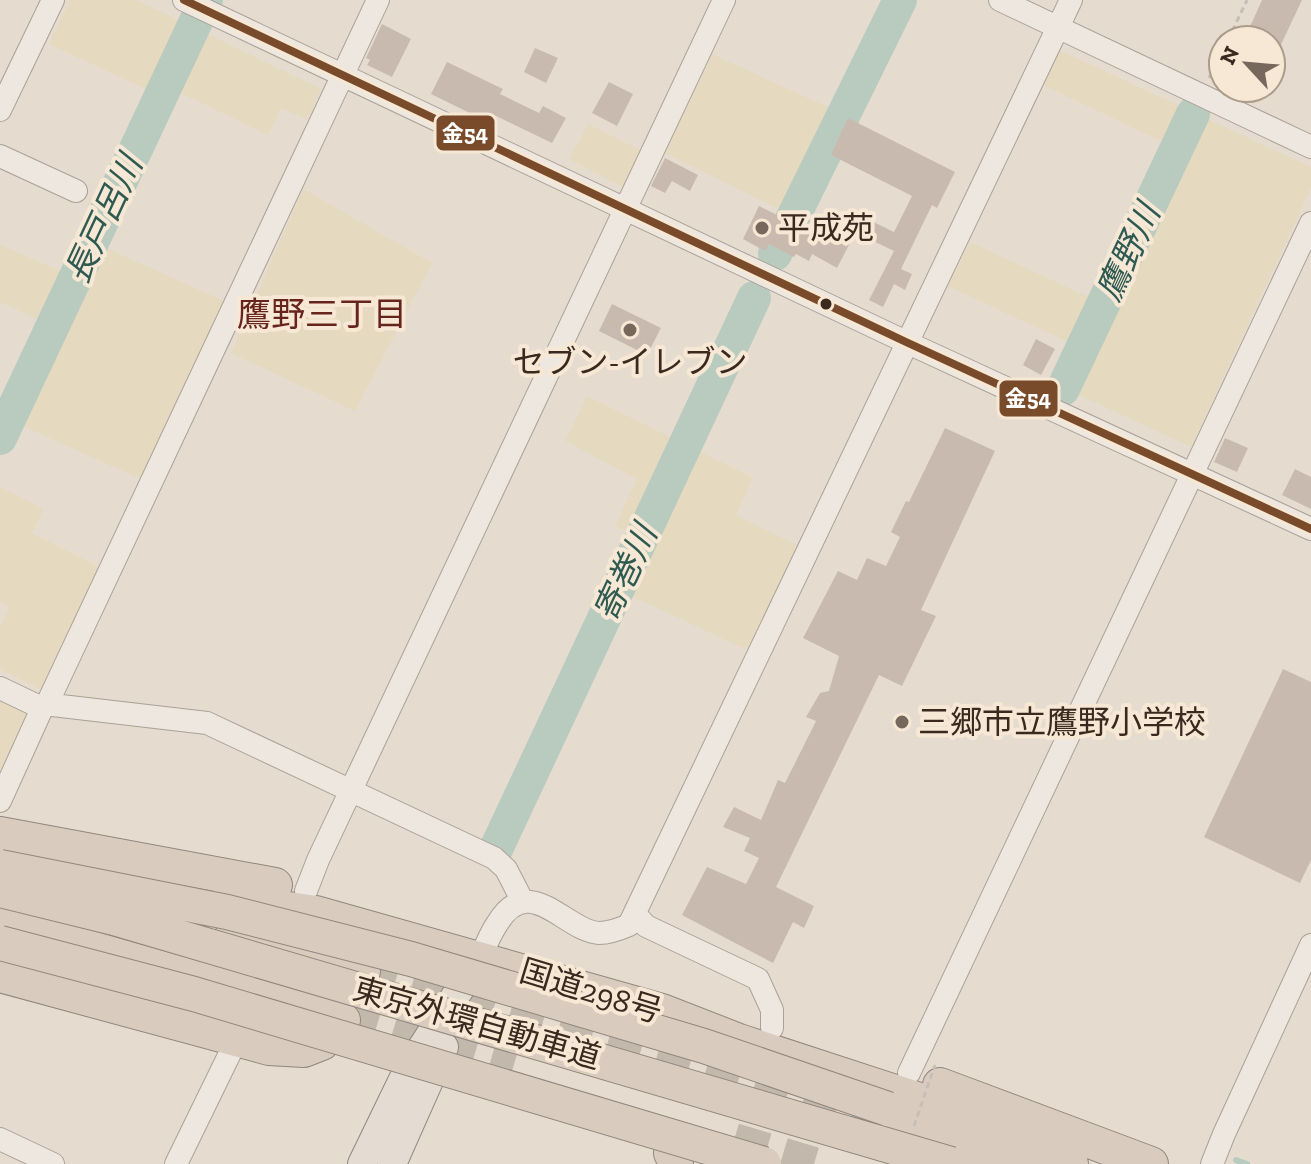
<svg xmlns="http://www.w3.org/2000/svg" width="1311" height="1164" font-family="'Zilla Slab','Noto Sans JP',serif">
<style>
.farmland{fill:#e5d9bf}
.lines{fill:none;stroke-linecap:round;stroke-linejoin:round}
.stream{stroke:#b9cabe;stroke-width:6}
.river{stroke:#b9cabe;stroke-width:34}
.building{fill:#c9baaf}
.highway-tunnel{stroke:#c3b8ac;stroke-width:34;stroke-dasharray:34 17;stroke-linecap:butt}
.minor-casing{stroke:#aaa197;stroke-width:24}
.major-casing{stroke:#90877e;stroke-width:30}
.highway-casing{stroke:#90877e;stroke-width:36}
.path{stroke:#c6beb7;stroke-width:3;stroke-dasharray:6 4;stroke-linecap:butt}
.minor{stroke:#ede7e0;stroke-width:22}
.major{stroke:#e4dcd2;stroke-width:28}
.highway{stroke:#d9ccbf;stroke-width:34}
.highway-bridge-casing{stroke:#90877e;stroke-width:36;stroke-linecap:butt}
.path-bridge{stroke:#c6beb7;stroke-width:3;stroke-dasharray:6 4;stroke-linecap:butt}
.highway-bridge{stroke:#d9ccbf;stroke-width:34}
.bus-1-casing{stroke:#f6e8d4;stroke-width:14}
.bus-1{stroke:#7a4b2a;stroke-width:8}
.poi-dot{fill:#76685d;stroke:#f6e8d4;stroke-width:3}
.bus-dot{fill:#3a291f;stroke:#f6e8d4;stroke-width:3}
.labels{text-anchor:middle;stroke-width:8;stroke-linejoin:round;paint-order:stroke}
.poi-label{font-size:32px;fill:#3a291f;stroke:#f6e8d4;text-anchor:start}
.street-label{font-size:32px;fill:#3a291f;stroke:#f6e8d4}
.water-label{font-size:34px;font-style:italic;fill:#2e5a52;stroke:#f6e8d4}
.neighbourhood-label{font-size:34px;fill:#67241d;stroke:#f6e8d4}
.line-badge{stroke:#f6e8d4;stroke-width:3}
.badge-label{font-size:22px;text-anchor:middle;font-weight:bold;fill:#fff}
</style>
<rect width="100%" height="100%" fill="#e5dccf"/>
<path class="farmland" d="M70 0H137L321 89 307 120 281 108 268 135 156 81 150 91 49 44Z
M1059 50 1311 167V188L1191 447 1068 390 1085 350 948 286 970 242 1110 307 1180 150 1043 85Z
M712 54 838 112 789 214 665 153Z
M588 124 642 151 623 187 569 159Z
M303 189 432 263 355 411 231 353Z
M0 245 85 281 100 245 226 302 143 480 18 424 61 330 0 302Z
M587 396 753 478 736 515 797 545 747 650 625 593 649 543 615 526 637 479 565 441Z
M0 487 44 509 32 533 101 568 42 690 0 669V626L10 607 0 602Z
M0 696 28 710 0 774Z"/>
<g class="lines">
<path class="stream" d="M1236 1160 1247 1164"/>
<path class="river" d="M775 254 900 0
M1063 389 1193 114
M0 438 206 0
M496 849 754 298"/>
</g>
<path class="building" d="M1262 0H1302L1271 66V40H1244Z
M382 24 411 39 392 77 367 65 370 60 366 58Z
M535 48 558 58 546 83 524 72Z
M447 62 503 89 500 94 539 113 543 106 566 118 552 143 490 113 486 121 431 94Z
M609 82 633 94 617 126 592 113Z
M848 118 955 172 937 208 932 205 901 269 912 274 905 290 894 284 883 307 869 300 894 251 846 228 853 212 894 232 912 196 831 155Z
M665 158 698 175 690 191 672 181 665 193 651 186Z
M759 206 793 223 795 220 826 236 828 231 850 243 837 268 812 254 809 261 796 254 794 257 769 244 765 251 743 239Z
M612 304 661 328 647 355 599 331Z
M1036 339 1055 349 1041 375 1023 365Z
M945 428 995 451 921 610 936 616 902 686 879 675 776 887 814 906 804 928 793 922 773 963 682 915 707 867 746 884 759 858 744 851 750 838 723 827 734 807 761 820 778 780 785 783 816 721 806 717 820 693 829 691 839 656 803 638 838 571 857 580 867 558 886 566 900 537 891 532 906 501 909 502Z
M1225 438 1248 448 1237 472 1214 462Z
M1295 469 1311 477V509L1282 495Z
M1283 669 1311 682V860L1300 883 1204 837Z"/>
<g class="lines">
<path class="highway-tunnel" d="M363 971 877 1121
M343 1020 512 1071
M734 1140 814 1164"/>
<g class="minor-casing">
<path id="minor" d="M184 0 906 342 1311 529
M1000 0 1311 147
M0 110 53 0
M0 156 76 191
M0 688 42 708
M47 704 378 0
M0 801 44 704 207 723 494 858 506 869 523 902
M306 891 318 860 724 0
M635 914 646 926 758 979 772 1010V1028
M480 957C486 946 490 934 497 924 529 870 565 931 599 933 609 933 620 929 629 925L1071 0
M909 1073 1311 223
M0 1139 53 1164
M176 1164 236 1041
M1212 1164 1224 1134 1311 945"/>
</g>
<g class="major-casing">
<path id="major" d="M362 1164 408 1069 480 958
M392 1164 444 1047"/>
</g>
<g class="highway-casing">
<path id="highway" d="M0 834 275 885
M228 900 316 913 662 1011 739 1041 941 1107 1033 1152 1071 1164
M0 922 343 1020
M232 936 363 971
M82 944 132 974
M0 975 269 1048 304 1050 322 1043
M940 1085 1151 1164
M897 1127 1019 1163
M671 1153 676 1164"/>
</g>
<path class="path" d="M1228 40 1247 0
M1209 78 1223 49"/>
<use href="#minor" class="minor"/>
<use href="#major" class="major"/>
<use href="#highway" class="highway"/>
<g class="highway-bridge-casing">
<path id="highway-bridge" d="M0 867 227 912 411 959 704 1046 888 1109
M0 890 114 918 951 1164
M0 943 194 994 764 1164"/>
</g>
<path class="path-bridge" d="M914 1126 935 1065"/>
<use href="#highway-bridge" class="highway-bridge"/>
<g class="bus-1-casing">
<path id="bus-1" d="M184 0 906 342 1311 529"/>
</g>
<use href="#bus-1" class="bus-1"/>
</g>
<g class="poi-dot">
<circle cx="762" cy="228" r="8"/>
<circle cx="630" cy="330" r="8"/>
<circle cx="902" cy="722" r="8"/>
</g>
<circle class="bus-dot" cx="826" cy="304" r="7"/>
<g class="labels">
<g class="poi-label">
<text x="778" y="239">平成苑</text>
<text x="630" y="373" text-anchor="middle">セブン-イレブン</text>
<text x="918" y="733">三郷市立鷹野小学校</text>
</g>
<g class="street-label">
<text transform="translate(591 991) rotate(17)" y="11">国道298号</text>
<text transform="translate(477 1023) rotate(16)" y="11">東京外環自動車道</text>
</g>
<g class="water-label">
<text transform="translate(103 219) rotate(-65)" y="12">長戸呂川</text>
<text transform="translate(1128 252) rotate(-65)" y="12">鷹野川</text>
<text transform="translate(625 573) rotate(-65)" y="12">寄巻川</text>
</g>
<g class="neighbourhood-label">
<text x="322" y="326">鷹野三丁目</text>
</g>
</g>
<g class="line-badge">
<rect x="435" y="114" width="61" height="38" rx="8" fill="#7a4b2a"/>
<rect x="998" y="379" width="61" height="39" rx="8" fill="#7a4b2a"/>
</g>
<g class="badge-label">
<text x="465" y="141">金54</text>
<text x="1028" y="406">金54</text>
</g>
<g transform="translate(1247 64) rotate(296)"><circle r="38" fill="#f6e8d4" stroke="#ab9c8c" stroke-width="2"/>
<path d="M0-6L14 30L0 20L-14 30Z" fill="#76685d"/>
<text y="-12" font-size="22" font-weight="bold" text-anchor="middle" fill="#3a291f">N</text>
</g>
</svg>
